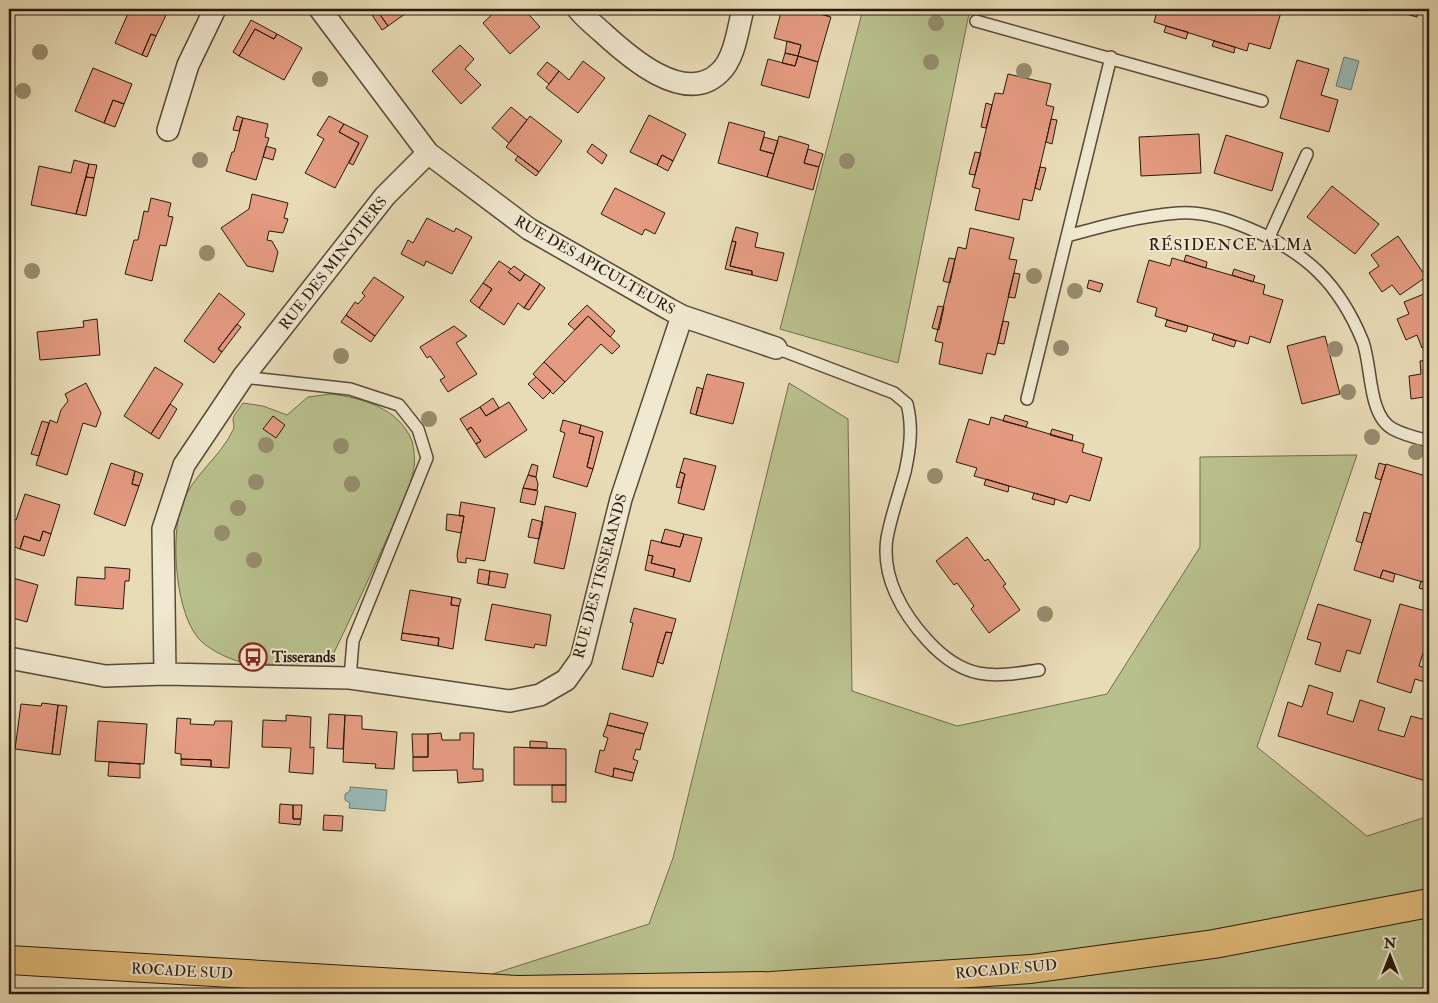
<svg xmlns="http://www.w3.org/2000/svg" width="1438" height="1003" font-family="'IM FELL Double Pica',serif">
<style>
.green{fill:#b8c08d;stroke:#706d4d}
.water{fill:#99bab6;stroke:#6b7a72}
.building{fill:#e49b81;stroke:#271a0d}
.lines{fill:none;stroke-linecap:round;stroke-linejoin:round}
.lane-casing{stroke:#574a38;stroke-width:14}
.street-casing{stroke:#574a38;stroke-width:24}
.primary-casing{stroke:#271a0d;stroke-width:30}
.lane{stroke:#f0e8d0;stroke-width:11}
.street{stroke:#f0e8d0;stroke-width:21}
.primary{stroke:#e4be7c;stroke-width:28}
.tree{fill:#968d6e}
.labels{text-anchor:middle;stroke-width:4;stroke-linejoin:round;paint-order:stroke}
.street-label{font-size:15px;fill:#271a0d;stroke:#f0e8d0}
.poi-label{font-size:15px;font-weight:bold;fill:#271a0d;stroke:#f0e8d0;text-anchor:start}
.neighbourhood-label{font-size:16px;letter-spacing:1px;fill:#271a0d;stroke:#f0e8d0}
</style>
<rect width="100%" height="100%" fill="#e8dcb7"/>
<filter id="stains"><feTurbulence type="fractalNoise" baseFrequency=".004" numOctaves="4"/><feColorMatrix values="0 0 0 0 .2 0 0 0 0 .09 0 0 0 0 .02 0 0 0 .5 -.17"/></filter>
<radialGradient id="worn" r=".72"><stop offset=".6" stop-color="#630" stop-opacity="0"/><stop offset="1" stop-color="#630" stop-opacity=".3"/></radialGradient>
<path class="green" d="M863 9H970L898 363 780 329Z
M789 383 848 419 852 691 957 726 1107 694 1200 547V457L1357 455 1257 747 1367 836 1429 816V994H430L649 924 673 858Z
M331 394C362 398 399 408 412 441 414 448 415 461 414 468 409 494 395 521 384 545 366 585 348 624 329 663 305 663 269 666 246 663 232 661 212 651 202 642 175 618 170 536 182 504 193 474 220 458 233 430 235 427 233 423 233 419 234 414 240 408 243 403L263 406 287 415 308 397Z"/>
<path class="water" d="M1344 57 1359 61 1351 90 1336 86Z
M350 787 387 790 385 811 349 808 350 803 345 800V794L350 791Z"/>
<path class="building" d="M130 9H158L167 13 156 36 151 34 142 55 115 43Z
M368 9H376L388 26 382 30Z
M376 9H412L388 26Z
M498 9H506L511 15 518 9H524L540 27 510 54 483 23Z
M782 9H800L831 17 818 62 798 56 801 45 774 38Z
M807 9H830L828 16Z
M1136 9H1282L1270 49 1249 43 1247 51 1154 22 1156 15Z
M1403 9H1419L1417 17 1402 13Z
M251 20 277 34 274 39 255 29 239 56 233 52Z
M1166 26 1188 32 1186 39 1164 32Z
M255 29 274 39 277 34 302 48 284 80 239 56Z
M151 34 156 36 147 57 142 55Z
M787 41 801 45 798 56 785 53Z
M1214 41 1235 47 1234 53 1212 46Z
M460 45 474 59 465 69 481 85 461 104 432 71Z
M785 53 798 56 795 66 782 63Z
M798 56 818 62 809 98 761 85 768 59 795 66Z
M1297 60 1329 69 1321 95 1338 100 1329 132 1280 118Z
M583 61 605 78 578 113 546 88 559 71 569 80Z
M547 62 559 71 549 84 537 74Z
M93 68 132 84 124 104 113 100 104 123 75 111Z
M1008 74 1051 84 1046 105 1054 107 1032 201 1023 199 1019 220 975 210 980 189 972 187 995 93 1003 94Z
M113 100 124 104 115 127 104 123Z
M986 103 992 105 986 128 981 127Z
M511 107 527 120 509 143 492 128Z
M649 115 686 134 673 161 662 155 657 165 630 152Z
M237 116 243 118 239 131 233 130Z
M329 116 344 124 339 132 359 143 335 188 305 173 324 139 317 135Z
M530 116 562 141 539 172 506 147Z
M243 118 268 124 265 137 269 138 256 180 226 171 232 152H234Z
M1051 119 1057 120 1052 144 1046 142Z
M729 122 765 132 760 150 774 154 767 177 718 163Z
M344 124 368 136 353 165 349 163 359 143 339 132Z
M1199 134 1201 173 1141 176 1139 137Z
M1226 135 1283 153 1272 191 1214 173Z
M779 136 809 145 804 163 819 167 813 190 767 177Z
M764 137 778 141 774 154 760 150Z
M592 144 607 155 602 164 587 152Z
M266 146 276 149 273 160 263 157Z
M808 149 823 154 819 167 804 163Z
M975 152 981 153 975 175 969 174Z
M662 155 673 161 668 171 657 165Z
M518 156 539 172 536 176 515 160Z
M74 160 89 164 76 214 31 205 39 166 71 173Z
M89 164 97 165 94 178 86 177Z
M1040 167 1046 168 1040 190 1035 188Z
M86 177 94 178 86 216 76 214Z
M1332 186 1379 224 1355 254 1307 217Z
M615 188 665 213 655 234 645 229 642 235 601 214Z
M252 194 288 203 284 218 288 219 283 233 269 231 267 240 272 241 278 252 273 272 247 266 221 228 249 209Z
M151 198 171 203 168 216 173 217 166 246 160 245 152 281 125 274 134 240H138L144 211 148 212Z
M427 218 454 232 456 228 472 237 452 274 426 261 424 266 401 254 408 240 413 243Z
M736 227 758 233 755 247 784 253 777 281 752 275V271L730 266 736 242 732 241Z
M970 228 1014 238 1009 259 1017 260 995 355 987 353 982 374 939 364 943 343 935 341 958 247 966 249Z
M1398 236 1426 277 1400 295 1392 285 1382 292 1369 273 1379 266 1371 255Z
M732 241 736 242 730 266 752 271V275L725 269Z
M1186 255 1207 262 1206 268 1184 261Z
M949 258 955 259 950 283 943 281Z
M1172 258 1265 285 1263 294 1283 300 1270 343 1250 336 1248 344 1155 316 1157 308 1137 302 1149 260 1170 266Z
M499 261 511 269 508 272 520 281 525 274 540 284 524 308 518 303 504 325 479 308 492 289 483 283Z
M514 266 525 274 520 281 508 272Z
M1234 269 1255 276 1253 282 1232 275Z
M1014 273 1020 274 1015 298 1008 297Z
M374 277 404 297 375 336 346 315 355 302 358 304 365 296 362 293Z
M1089 280 1103 284 1100 292 1087 288Z
M483 283 492 289 479 308 470 301Z
M540 284 545 288 529 310 524 308Z
M1429 292V345L1422 348 1417 335 1406 340 1397 319 1409 314 1404 302Z
M219 293 245 314 218 349 222 352 214 363 184 341Z
M587 305 615 331 610 337 588 316 575 330 568 324Z
M938 306 944 307 939 330 932 328Z
M346 315 375 336 371 342 341 322Z
M588 316 620 346 612 354 601 344 565 382 544 362Z
M97 319 100 355 40 360 37 332 84 327 83 321Z
M1167 320 1188 326 1186 332 1165 326Z
M1003 321 1009 322 1004 344 998 343Z
M237 324 241 327 222 352 218 349Z
M454 326 467 336 456 343 477 374 448 392 440 380 445 377 430 356 427 358 420 347Z
M1214 334 1236 341 1234 347 1212 340Z
M1325 336 1340 394 1302 404 1287 346Z
M1429 360V410H1425L1424 397 1411 399 1409 376 1421 374 1420 361Z
M544 362 565 382 553 394 533 374Z
M155 367 183 384 151 434 124 416Z
M707 374 744 383 733 424 696 415Z
M536 377 551 391 543 399 528 384Z
M86 383 101 413 96 427 83 423 67 475 36 465 50 420 57 423 61 410 68 401 65 394Z
M697 387 703 389 696 415 690 413Z
M493 398 499 408 486 416 480 407Z
M509 402 527 430 485 458 476 444 481 441 471 427 467 430 460 419 480 407 486 416Z
M170 404 177 409 159 439 151 434Z
M1005 415 1028 422 1026 427 1003 421Z
M273 416 285 425 276 438 263 429Z
M991 417 1084 444 1082 452 1102 458 1090 501 1070 495 1067 503 1055 499 974 476 977 468 956 462 969 419 989 425Z
M563 420 581 425 579 433 594 437 587 467 593 469 587 487 553 477 565 433 560 431Z
M42 421 49 423 39 456 31 454Z
M581 425 603 432 593 469 587 467 594 437 579 433Z
M471 427 481 441 476 444 467 430Z
M1052 429 1073 435 1072 441 1050 435Z
M684 458 716 466 704 510 678 503 685 474 680 472Z
M111 463 135 471 132 484 139 486 125 526 94 514Z
M1379 463 1386 465 1381 480 1375 478Z
M532 464 538 466 536 477 528 475Z
M1386 464 1429 477V584L1383 570 1380 578 1354 570Z
M135 471 143 474 139 486 132 484Z
M680 472 685 474 681 488 676 487Z
M528 475 536 477 538 484 537 490 523 488Z
M986 479 1009 486 1008 492 984 485Z
M523 488 538 491 535 505 520 502Z
M1034 493 1055 499 1054 505 1032 499Z
M25 494 60 505 51 534 43 531 40 541 24 536 20 549 9 545V518L16 520Z
M461 502 495 508 485 561 466 558V563L458 562 457 555 464 516H459Z
M545 506 576 513 564 569 534 563Z
M1364 512 1371 514 1362 543 1356 541Z
M447 514 464 516 461 533 446 530Z
M532 519 543 522 539 539 528 537Z
M665 529 684 534 680 547 661 543Z
M43 531 51 534 44 556 20 549 24 536 40 541Z
M684 534 702 538 690 582 673 577 675 569 651 563 653 556 648 555 651 540 680 547Z
M967 537 985 561 988 559 1006 584 1003 586 1020 610 989 633 971 609 974 606 957 583 954 585 936 561Z
M648 555 653 556 651 563 675 569 673 577 645 570Z
M105 567 130 569 129 581H125L123 609 75 605 77 577 105 579Z
M479 569 490 571 488 585 477 583Z
M1383 570 1395 574 1393 582 1380 578Z
M490 571 508 574 505 588 488 585Z
M9 577 38 585 27 622 9 617Z
M1421 581 1429 584V591L1419 588Z
M410 590 452 597 451 605 459 606 453 649 438 646 439 638 402 633Z
M452 597 461 599 459 606 451 605Z
M492 604 551 615 546 646 535 644 534 648 485 640Z
M1318 604 1371 620 1360 654 1347 650 1340 672 1315 664 1321 643 1307 639Z
M1400 604 1429 612V655L1423 653 1419 666 1429 669V677L1428 683 1415 679 1411 693 1377 682Z
M634 608 676 619 672 633 666 632 653 677 622 669 633 623 630 622Z
M666 632 672 633 663 664 657 662Z
M402 633 439 638 438 646 401 640Z
M1309 685 1333 693 1327 714 1353 722 1360 700 1385 708 1378 730 1404 737 1411 716 1429 721V782L1278 736 1288 702 1302 707Z
M42 703 58 705 52 754 15 749 21 704 41 706Z
M58 705 67 706 60 755 52 754Z
M610 713 648 723 644 734 607 725Z
M329 714 345 715 343 749 327 748Z
M286 715 311 717 310 748 314 747 313 774 289 772 291 748 262 747 263 720 286 721Z
M345 715 362 716V729L397 732 394 769 375 768 376 764 343 762Z
M177 718 191 719 190 724 214 725 215 721H232L229 768 211 767V760L181 759V754L175 753Z
M98 721 147 724 144 764 95 761Z
M607 725 644 734 640 750 636 749 633 759 638 761 634 773 614 768 613 777 595 772 600 750 604 751 608 738 603 736Z
M441 733 442 740H460V733H474L473 769H483V781L458 783 457 770 413 771V757H428V734Z
M412 734H428V757H413Z
M530 741 547 742V748H530Z
M514 747 566 749V785H514Z
M181 759 211 760V767L181 765Z
M109 762 140 764V778L108 776Z
M614 768 634 773 632 781 613 777Z
M552 785H566V802H552Z
M280 804 293 805V819H301L300 825 279 823Z
M293 805H302L301 819H293Z
M324 815 343 816 342 831 323 830Z"/>
<g class="lines">
<g class="lane-casing">
<path id="lane" d="M976 21 1262 101
M1067 236C1103 226 1140 216 1178 213 1202 211 1227 219 1248 228 1306 252 1339 283 1363 342 1372 367 1368 416 1393 429 1404 435 1417 438 1429 441
M1269 237 1307 154
M776 348 894 393 907 404C913 427 910 449 905 472 899 494 891 516 887 538 881 577 903 614 928 641 964 680 991 678 1039 670
M243 377 350 389 399 405 418 429 427 458 353 641 350 678
M1027 399 1111 57"/>
</g>
<g class="street-casing">
<path id="street" d="M320 9 428 153 529 229 669 309 682 316 776 348
M578 9C585 18 594 25 603 33 628 56 684 106 719 73 735 59 738 28 743 9
M168 130 188 65 215 9
M9 658 105 676 165 674 350 678 510 701 540 695 566 680 581 659 621 499 682 316
M165 674 163 529 184 465 243 377 385 196 428 153"/>
</g>
<g class="primary-casing">
<path id="primary" d="M9 960 518 990 771 986 1031 969 1214 944 1429 903"/>
</g>
<use href="#lane" class="lane"/>
<use href="#street" class="street"/>
<use href="#primary" class="primary"/>
</g>
<g class="tree">
<circle cx="936" cy="23" r="8"/>
<circle cx="40" cy="52" r="8"/>
<circle cx="931" cy="62" r="8"/>
<circle cx="1024" cy="71" r="8"/>
<circle cx="320" cy="79" r="8"/>
<circle cx="23" cy="91" r="8"/>
<circle cx="200" cy="160" r="8"/>
<circle cx="847" cy="161" r="8"/>
<circle cx="207" cy="253" r="8"/>
<circle cx="32" cy="271" r="8"/>
<circle cx="1034" cy="276" r="8"/>
<circle cx="1075" cy="291" r="8"/>
<circle cx="1061" cy="348" r="8"/>
<circle cx="1335" cy="349" r="8"/>
<circle cx="341" cy="356" r="8"/>
<circle cx="1348" cy="392" r="8"/>
<circle cx="429" cy="419" r="8"/>
<circle cx="1372" cy="437" r="8"/>
<circle cx="266" cy="445" r="8"/>
<circle cx="341" cy="446" r="8"/>
<circle cx="1416" cy="452" r="8"/>
<circle cx="935" cy="476" r="8"/>
<circle cx="256" cy="482" r="8"/>
<circle cx="352" cy="484" r="8"/>
<circle cx="238" cy="508" r="8"/>
<circle cx="222" cy="533" r="8"/>
<circle cx="254" cy="560" r="8"/>
<circle cx="1045" cy="614" r="8"/>
</g>
<defs>
<g id="bus-ring" transform="scale(1.4375)"><circle r="9.5" fill="#f0e8d0" stroke="#8f2418" stroke-width="1.5"/><path d="M-5-6H5V4H4V6H2V4H-2V6H-4V4H-5ZM-3.5-4V0h7V-4ZM-3.5 1.2v1.5H-2V1.2ZM2 1.2v1.5H3.5V1.2Z" fill="#8f2418"/></g>
</defs>
<g fill-rule="evenodd">
<use href="#bus-ring" x="253" y="657"/>
</g>
<g class="labels">
<g class="street-label">
<text transform="translate(333 263) rotate(-52)" y="5">RUE DES MINOTIERS</text>
<text transform="translate(595 265) rotate(30)" y="5">RUE DES APICULTEURS</text>
<text transform="translate(600 576) rotate(-75)" y="5">RUE DES TISSERANDS</text>
<text transform="translate(1006 969) rotate(-5)" y="5">ROCADE SUD</text>
<text transform="translate(182 971) rotate(3)" y="5">ROCADE SUD</text>
</g>
<g class="poi-label">
<text x="272" y="662">Tisserands</text>
</g>
<g class="neighbourhood-label">
<text x="1231" y="250">RÉSIDENCE ALMA</text>
</g>
</g>
<rect width="1438" height="1003" fill="none" stroke="#e8dcb7" stroke-width="30"/>
<rect x="10" y="10" width="1418" height="983" fill="none" stroke="#271a0d" stroke-width="2.5"/>
<rect x="15" y="15" width="1408" height="973" fill="none" stroke="#271a0d"/>
<g transform="translate(1390 956)" stroke="#f0e8d0" stroke-width="4" paint-order="stroke">
<path d="M0-4L9 19L0 12L-9 19Z" fill="#271a0d"/>
<text y="-8" font-size="14" font-weight="bold" text-anchor="middle" fill="#271a0d">N</text>
</g>
<rect width="100%" height="100%" filter="url(#stains)"/>
<rect width="100%" height="100%" fill="url(#worn)"/>
</svg>
